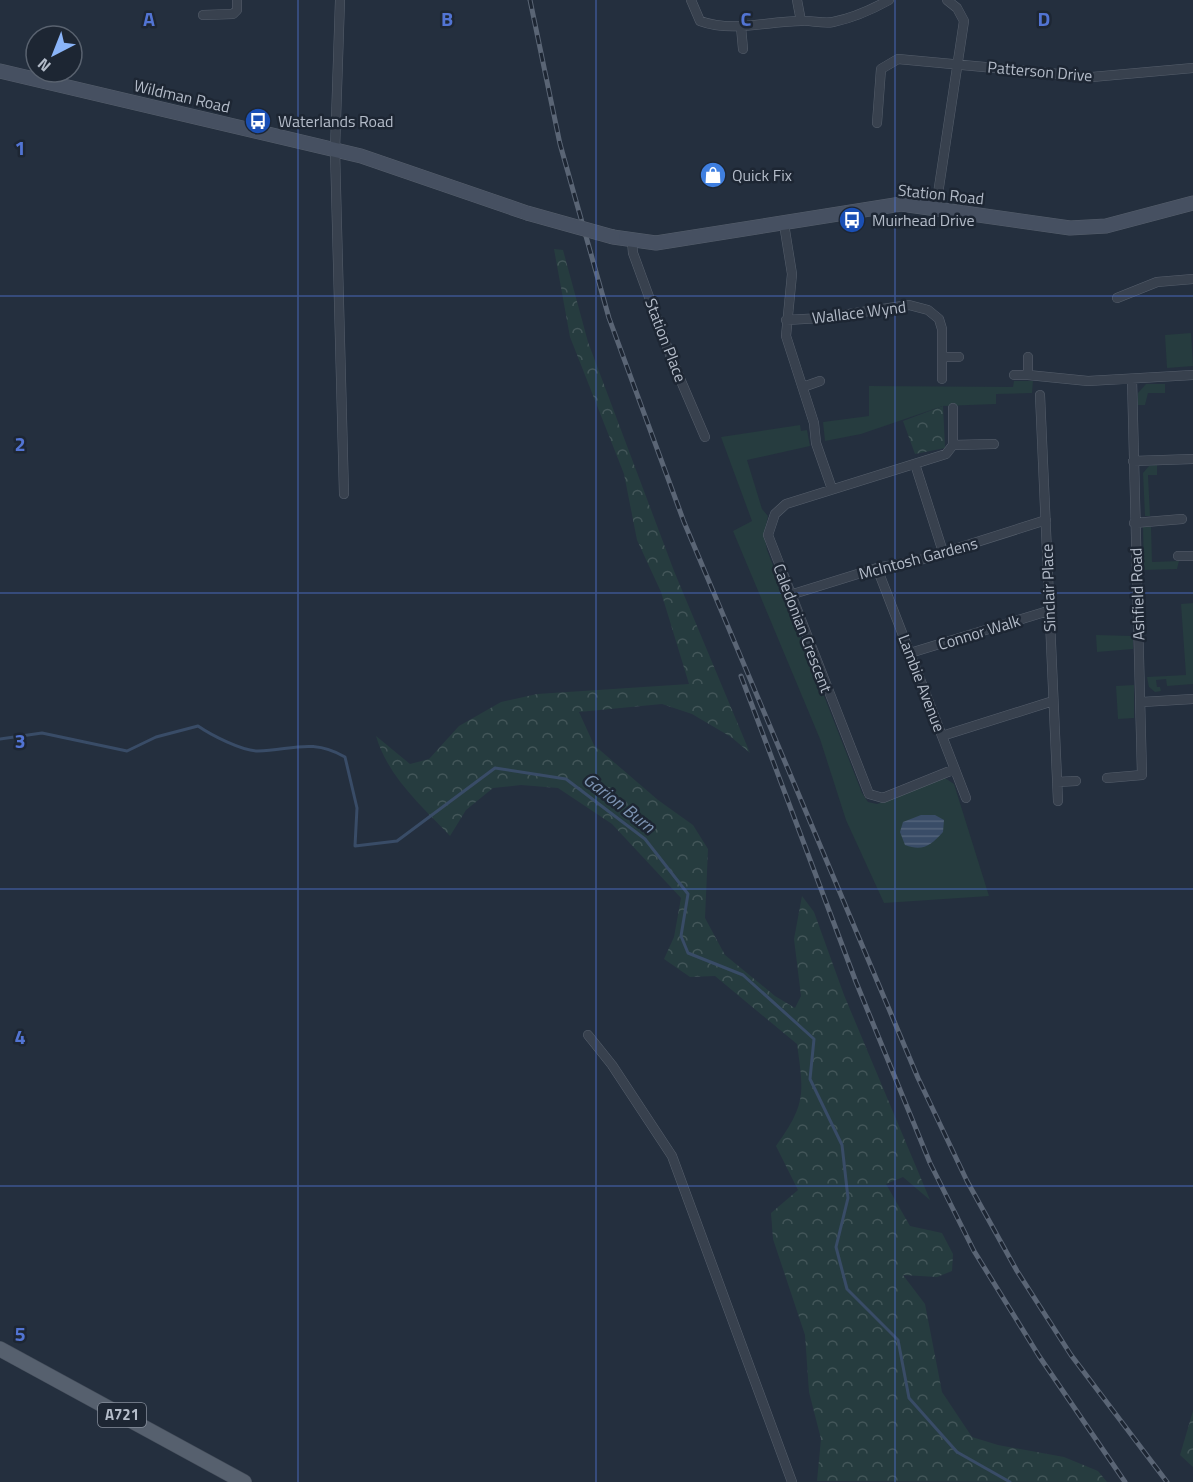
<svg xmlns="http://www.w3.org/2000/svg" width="1193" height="1482" font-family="'Titillium Web',sans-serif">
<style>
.grass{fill:#263c3f}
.forest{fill:url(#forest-crowns)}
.water{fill:url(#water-rules)}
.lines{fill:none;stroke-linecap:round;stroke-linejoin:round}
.stream{stroke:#394c67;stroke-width:3}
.street-casing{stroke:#565f6c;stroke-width:10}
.secondary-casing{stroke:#565f6c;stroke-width:15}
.primary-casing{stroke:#414a57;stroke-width:16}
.street{stroke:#38414e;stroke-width:9}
.secondary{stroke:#465061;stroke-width:14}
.primary{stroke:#56606e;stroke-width:15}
.rail-casing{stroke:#5a6575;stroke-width:5}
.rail{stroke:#1d2633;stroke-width:3;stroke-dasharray:9;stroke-linecap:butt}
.secondary-bridge-casing{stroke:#565f6c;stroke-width:15;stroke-linecap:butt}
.secondary-bridge{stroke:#465061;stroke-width:14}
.grid{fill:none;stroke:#5274d3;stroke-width:1.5;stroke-opacity:0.55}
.labels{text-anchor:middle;stroke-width:5;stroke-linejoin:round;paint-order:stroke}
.shield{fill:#1d2633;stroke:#878f9c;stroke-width:1.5}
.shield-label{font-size:15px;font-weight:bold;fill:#b4bcc9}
.street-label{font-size:16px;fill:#b4bcc9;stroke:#1d2633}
.poi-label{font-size:16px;fill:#b4bcc9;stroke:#1d2633;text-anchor:start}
.water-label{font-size:18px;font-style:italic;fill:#7c92b1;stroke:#1d2633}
.grid-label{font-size:20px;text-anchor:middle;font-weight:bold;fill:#5274d3;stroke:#1d2633;stroke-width:5;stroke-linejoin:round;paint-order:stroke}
</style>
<defs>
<pattern id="forest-crowns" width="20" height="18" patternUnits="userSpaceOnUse" patternTransform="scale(1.5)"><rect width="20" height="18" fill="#263c3f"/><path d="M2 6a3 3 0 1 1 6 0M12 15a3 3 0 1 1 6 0" fill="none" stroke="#435659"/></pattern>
<pattern id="water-rules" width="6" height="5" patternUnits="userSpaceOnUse" patternTransform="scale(1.5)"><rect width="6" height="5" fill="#394c67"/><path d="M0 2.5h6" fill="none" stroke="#53647b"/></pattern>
</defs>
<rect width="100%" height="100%" fill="#242f3e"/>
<path class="grass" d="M1191 333 1193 366 1167 368 1165 335Z
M1014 381H1033L1032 393 996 394V404L943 406 861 434 825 441 823 422 869 416V386L1013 387Z
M1146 384H1165V393H1148L1145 405H1138V393Z
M800 425 801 431 807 430 810 446 747 460 762 509 768 516 764 534 767 550 862 793 868 802 877 804 945 778 954 784 989 896 884 903 846 820 820 739 733 531 752 521 721 437Z
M1157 465V475H1148L1150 516H1145L1143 473 1149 466Z
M1143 527H1151L1152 562 1179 561 1177 569 1144 570Z
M1193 603V684L1167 686 1166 679 1156 680 1157 687H1160L1161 691 1155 692 1149 687 1147 677 1186 675 1181 604Z
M1096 635 1133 636V649L1097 652Z
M1134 685V718L1118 719 1116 686Z"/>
<path class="forest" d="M554 249 563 250 588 342 674 571 750 753 731 737 692 714 662 704 579 712 594 745 658 800 693 825 708 849 705 918 725 955 775 996 795 1008 801 996 794 939 802 896 814 912 844 995 930 1200 903 1177 886 1184 910 1226 942 1233 953 1254 952 1271 937 1277 903 1275 925 1304 942 1392 972 1437 998 1445 1064 1457 1098 1471 1107 1482 817 1481 821 1439 809 1392 805 1335 773 1239 771 1213 798 1190 776 1146C806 1104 804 1094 797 1044L715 976 690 977 664 959 674 937 681 898 612 824 558 788 521 785 493 788 466 810 450 836C421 805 388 777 376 736L410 764 429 759 459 726 501 702 537 694 689 684 661 592 637 540 624 474 570 337Z
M943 406 945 448 915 454 903 421Z
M1193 1411V1467L1180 1455Z"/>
<path class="water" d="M921 815H935L944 820 943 832C931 845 923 852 905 845L900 832 903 822Z"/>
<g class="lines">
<path class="stream" d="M0 739 42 733 127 751 156 737 198 726C211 735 242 751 258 751 292 750 312 738 345 757L357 808 355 846 397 841 495 768 566 779 645 839 688 894 681 936 688 953 743 975 814 1039 810 1079 842 1145 848 1198 836 1247 847 1289 898 1340 909 1398 957 1452 1010 1482"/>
<g class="street-casing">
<path id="street" d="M340 0 335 150 344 494
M691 0 700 21C733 33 767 21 801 21 811 20 823 24 833 22 853 18 871 10 889 0
M797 0 801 21
M203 15 233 14 237 10V0
M741 27 743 49
M877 123 881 69 898 59 1092 77 1193 68
M936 207 964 21 957 8 947 0
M784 224 792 274 786 336 814 423 816 443 832 489
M632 241 633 253 672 360 705 437
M1117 298 1157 282 1193 279
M786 320 822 318 909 305 928 310 939 319 942 329V379
M943 357H959
M1028 357V375L1088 381 1193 375
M1014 375H1028
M803 387 820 381
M1040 395 1058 801
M953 408V445L946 454 786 504 775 514 768 535 869 794 883 798 955 769
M953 445 994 444
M1133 461 1193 459
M915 464 943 552
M1134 523 1182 519
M1178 556H1193
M877 568 966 798
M790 595 877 568 920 560 1046 520
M910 653 1048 611
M1142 702 1193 699
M942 736 1053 701
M1107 778 1142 775 1132 379
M1057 782 1076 781
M588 1035 612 1065 672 1156 792 1482"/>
</g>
<g class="secondary-casing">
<path id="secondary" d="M0 71 361 156 527 213
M613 237 656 243 901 204 1070 228 1106 226 1193 203"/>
</g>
<g class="primary-casing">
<path id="primary" d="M0 1349 244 1482"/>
</g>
<use href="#street" class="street"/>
<use href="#secondary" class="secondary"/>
<use href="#primary" class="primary"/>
<g class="rail-casing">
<path id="rail" d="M530 0 560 144 609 318 684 522 918 1078 967 1181 1017 1271 1071 1355 1167 1482
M741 676 856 982 930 1163 974 1251 1039 1356 1125 1482"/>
</g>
<use href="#rail" class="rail"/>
<g class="secondary-bridge-casing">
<path id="secondary-bridge" d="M527 213 613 237"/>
</g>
<use href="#secondary-bridge" class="secondary-bridge"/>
</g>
<path class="grid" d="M298 0V1482M596 0V1482M895 0V1482M0 296H1193M0 593H1193M0 889H1193M0 1186H1193"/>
<defs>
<g id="bus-disc" transform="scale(1.35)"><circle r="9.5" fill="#1a4fb4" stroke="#1d2633"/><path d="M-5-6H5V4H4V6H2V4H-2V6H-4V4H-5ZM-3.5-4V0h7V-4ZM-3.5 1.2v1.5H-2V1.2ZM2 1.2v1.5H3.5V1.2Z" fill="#fff"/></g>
<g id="shop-disc" transform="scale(1.35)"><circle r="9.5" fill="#3f7fe0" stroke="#1d2633"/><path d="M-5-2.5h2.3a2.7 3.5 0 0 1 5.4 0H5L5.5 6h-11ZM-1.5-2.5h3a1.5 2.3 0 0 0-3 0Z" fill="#fff"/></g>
</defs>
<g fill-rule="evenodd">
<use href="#bus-disc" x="258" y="121"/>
<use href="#shop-disc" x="713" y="175"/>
<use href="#bus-disc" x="852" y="220"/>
</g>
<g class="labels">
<rect class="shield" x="98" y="1403" width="48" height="24" rx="4.5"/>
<g class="shield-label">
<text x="122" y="1420">A721</text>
</g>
<g class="street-label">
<text transform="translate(1040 71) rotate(5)" y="6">Patterson Drive</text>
<text transform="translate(182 96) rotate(13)" y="6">Wildman Road</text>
<text transform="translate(941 194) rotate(6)" y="6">Station Road</text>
<text transform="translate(859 312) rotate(-7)" y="6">Wallace Wynd</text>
<text transform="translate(666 340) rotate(69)" y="6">Station Place</text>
<text transform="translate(918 558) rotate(-15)" y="6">McIntosh Gardens</text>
<text transform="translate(1048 588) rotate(-92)" y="6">Sinclair Place</text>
<text transform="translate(1137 594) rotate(-92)" y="6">Ashfield Road</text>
<text transform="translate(803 628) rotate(69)" y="6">Caledonian Crescent</text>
<text transform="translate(979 632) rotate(-17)" y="6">Connor Walk</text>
<text transform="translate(922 683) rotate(69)" y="6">Lambie Avenue</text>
</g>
<g class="poi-label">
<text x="278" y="127">Waterlands Road</text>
<text x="732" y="181">Quick Fix</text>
<text x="872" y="226">Muirhead Drive</text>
</g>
<g class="water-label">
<text transform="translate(619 803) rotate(38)" y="6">Garion Burn</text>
</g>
</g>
<g class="grid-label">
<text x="149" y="26">A</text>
<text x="447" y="26">B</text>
<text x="746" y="26">C</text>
<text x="1044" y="26">D</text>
<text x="20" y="155">1</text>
<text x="20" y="451">2</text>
<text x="20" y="748">3</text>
<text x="20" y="1044">4</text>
<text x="20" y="1341">5</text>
</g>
<g transform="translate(54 54) rotate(222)"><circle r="28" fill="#1d2633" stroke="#59626f" stroke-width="1.5"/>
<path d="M0-4.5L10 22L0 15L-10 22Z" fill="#8ab4f8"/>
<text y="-9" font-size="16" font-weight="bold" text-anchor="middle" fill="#b4bcc9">N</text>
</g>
</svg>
